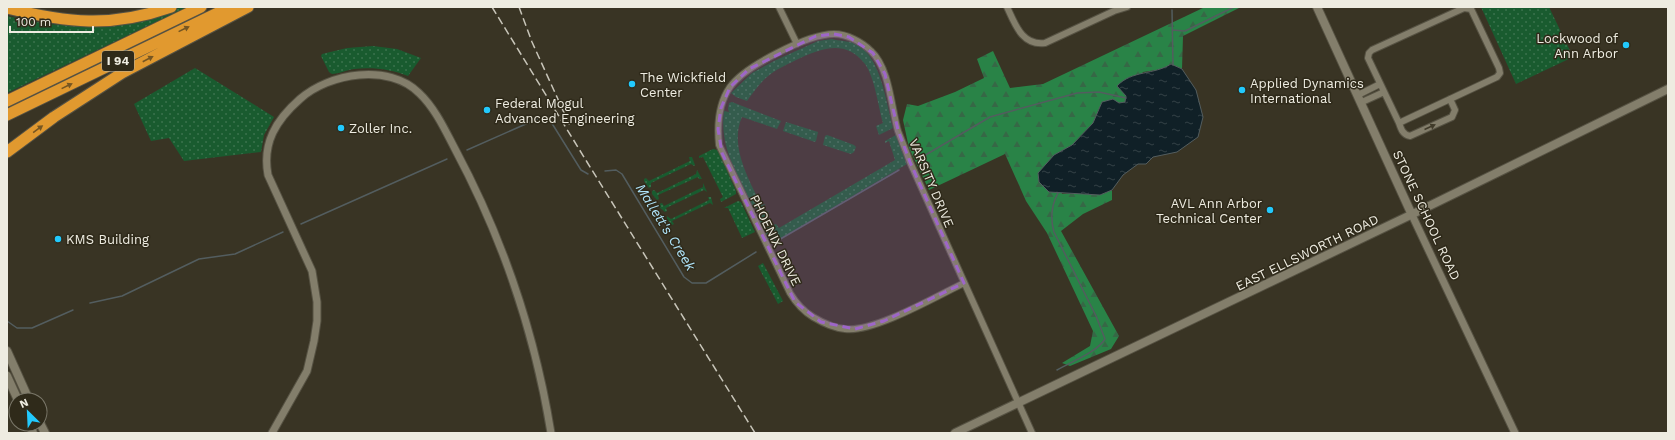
<svg xmlns="http://www.w3.org/2000/svg" width="1675" height="440" font-family="'Work Sans',sans-serif">
<style>
.grass{fill:url(#grass-dots)}
.forest{fill:url(#forest-firs)}
.water{fill:url(#water-ripples);stroke:#535d5f}
.lines{fill:none;stroke-linecap:round;stroke-linejoin:round}
.stream{stroke:#535d5f;stroke-width:1.5}
.minor-casing{stroke:#565243;stroke-width:8}
.tertiary-casing{stroke:#565243;stroke-width:9}
.secondary-casing{stroke:#565243;stroke-width:10}
.motorway-casing{stroke:#565243;stroke-width:13}
.minor{stroke:#837e6b;stroke-width:6}
.tertiary{stroke:#837e6b;stroke-width:7}
.secondary{stroke:#837e6b;stroke-width:8}
.motorway{stroke:#e1992f;stroke-width:11}
.rail{stroke:#c8c5b9;stroke-width:1.5;stroke-dasharray:8 4;stroke-linecap:butt}
.oneway{fill:#765622}
.oneway2{fill:#403b2a}
.marked{fill:#9e66c9;fill-opacity:0.2;stroke:#9e66c9;stroke-width:3;stroke-dasharray:8 5;stroke-linejoin:round}
.poi-dot{fill:#22c9fd;stroke:#2f2a1a;stroke-width:1.5}
.labels{text-anchor:middle;stroke-width:3;stroke-linejoin:round;paint-order:stroke}
.shield{fill:#2f2a1a;stroke:#b5b2a5;stroke-width:1}
.shield-label{font-size:12px;font-weight:bold;fill:#eeece1}
.poi-label{font-size:13px;fill:#eeece1;stroke:#2f2a1a;text-anchor:start}
.street-label{font-size:13px;fill:#eeece1;stroke:#2f2a1a}
.water-label{font-size:14px;font-style:italic;fill:#afe4fa;stroke:#2f2a1a}
</style>
<defs>
<pattern id="grass-dots" width="8" height="8" patternUnits="userSpaceOnUse"><rect width="8" height="8" fill="#195b2f"/><path d="M2 2h.1M6 6h.1" fill="none" stroke="#3b734d" stroke-width="1.8" stroke-linecap="round"/></pattern>
<pattern id="forest-firs" width="22" height="20" patternUnits="userSpaceOnUse"><rect width="22" height="20" fill="#298347"/><path d="M5 1l3.5 6h-7zM16 11l3.5 6h-7z" fill="#366846"/></pattern>
<pattern id="water-ripples" width="26" height="14" patternUnits="userSpaceOnUse"><rect width="26" height="14" fill="#102027"/><path d="M2 4q2-2 4 0t4 0M15 11q2-2 4 0t4 0" fill="none" stroke="#334146"/></pattern>
</defs>
<rect width="100%" height="100%" fill="#393424"/>
<path class="grass" d="M183 7H187L7 93V16L47 24 93 27 115 25Z
M1481 7H1549L1573 57 1516 84Z
M832 39C839 41 848 41 854 43 881 54 886 103 893 128L879 135 876 126 883 123C878 106 875 78 865 64 845 38 820 49 796 60 786 65 775 70 767 77 759 84 753 93 747 101L736 97 731 93 752 73 774 61 818 41Z
M373 46 397 49 421 58 408 76C391 69 372 67 354 69 346 70 339 74 332 74L329 72 321 56 322 54 347 48Z
M195 68 274 117 264 135 261 152 184 161 169 138 151 141 134 104Z
M732 102 781 121 777 129 742 117C729 146 749 179 761 205L766 204 758 209 753 207C738 176 719 147 724 111L729 112 728 109 729 103Z
M786 122 818 132 816 141 815 142 783 131Z
M827 135 854 145 856 147 854 152 851 154 823 145 825 136Z
M896 135 907 164 771 244 759 220 761 216 770 210 766 214 771 226 776 224 779 228 895 160 889 141 885 143V141Z
M713 149 718 150 736 191V194L721 202 720 199 723 197 703 157 699 158V156Z
M689 157H692L695 165 694 166 691 164 651 183V187L649 188 644 181V179L646 178 649 181 690 161Z
M697 170 702 179H699L698 177 658 195 659 199 657 200 652 194V191L654 190 657 193 696 174Z
M703 183 707 192 704 190 666 208 667 211 665 212 659 207V204L662 203 664 206 703 187Z
M708 197H711L713 205 710 203 672 221 674 224 672 225 667 219V216L671 219 709 200Z
M738 201 741 202 755 232 742 238 728 208H724Z
M763 263 783 301 778 304 758 266Z"/>
<path class="forest" d="M1205 7H1241L1183 36 1182 69 1171 64 1163 69 1143 72 1126 96 1125 103 1102 102 1093 123 1072 145 1054 156 1062 194 1077 193 1100 195 1112 190V200L1083 214 1061 231 1119 336 1111 349 1070 366 1062 363 1090 346 1093 331 1047 233 1026 201 1005 154 929 190 909 148 903 120 907 104 918 106 955 92 984 78 977 59 993 51 1010 88 1043 84Z"/>
<path class="water" d="M1171 64 1182 69 1196 90 1203 117 1198 137 1177 152 1153 157 1146 164H1138L1123 175 1112 190 1100 195 1049 192 1039 182 1038 173 1054 155 1072 145 1093 123 1102 102 1113 99 1119 103 1125 102 1126 96 1117 86C1132 70 1154 75 1171 64Z"/>
<g class="lines">
<path class="stream" d="M1172 10 1173 65
M1172 30 1185 31 1234 7
M467 150 544 116 548 117 581 170 588 174
M922 157 990 117 1077 93 1099 92 1126 98
M605 171 616 170 622 174 684 277 692 283H706L756 252
M301 224 447 159
M777 241 899 170
M90 303 122 296 199 259 235 254 283 232
M7 321 17 328H32L73 310
M1057 370C1071 362 1097 352 1105 339L1096 316 1054 232C1050 218 1051 206 1058 193"/>
<g class="minor-casing">
<path id="minor" d="M779 7 797 44
M1007 7C1015 24 1022 46 1045 43L1114 11 1127 7
M1464 8 1471 9 1499 68 1500 73 1497 77 1399 123 1368 58 1369 53 1372 50Z
M1358 95 1380 84
M1362 102 1384 92
M1399 123C1401 129 1403 135 1410 136L1452 117 1455 110 1450 99
M964 283C937 296 873 333 845 329 833 328 823 323 813 317 803 311 796 303 790 293L719 145C717 125 718 104 730 87 745 66 808 34 834 34 847 34 862 42 871 51 890 69 891 107 898 131 902 141 906 151 910 162L1032 433"/>
</g>
<g class="tertiary-casing">
<path id="tertiary" d="M1412 215 1515 433
M272 433 307 371 314 341 317 321V302L312 271 268 175C262 143 276 120 300 99 329 73 389 63 419 93 435 108 445 130 455 149 502 237 535 334 551 433"/>
</g>
<g class="secondary-casing">
<path id="secondary" d="M1317 7 1412 215
M7 351 29 400
M7 376 18 400
M40 423 45 433
M30 424 33 433
M955 433 1421 210 1668 89"/>
</g>
<g class="motorway-casing">
<path id="motorway" d="M7 8C67 23 111 28 171 7
M7 101 201 7
M7 115 230 7
M7 152 54 117 122 73 248 7"/>
</g>
<use href="#minor" class="minor"/>
<use href="#tertiary" class="tertiary"/>
<use href="#secondary" class="secondary"/>
<use href="#motorway" class="motorway"/>
<path class="rail" d="M492 7 587 162 755 433
M519 7 532 42 571 128"/>
</g>
<defs><path id="oneway-solid" d="M-6-.8H1V-3.2L6.5 0L1 3.2V.8H-6Z"/></defs>
<g class="oneway">
<use href="#oneway-solid" transform="translate(184 29) rotate(-26)"/>
<use href="#oneway-solid" transform="translate(148 59) rotate(-28)"/>
<use href="#oneway-solid" transform="translate(67 86) rotate(-26)"/>
<use href="#oneway-solid" transform="translate(38 129) rotate(-36)"/>
</g>
<use class="oneway2" href="#oneway-solid" transform="translate(1430 127) rotate(-24)"/>
<path class="marked" d="M834 34 849 37 873 53 885 74 898 130 910 162 964 283 884 321 855 329 821 322 795 302 722 153 718 129 721 108 730 87 749 69 816 36Z"/>
<g class="poi-dot">
<circle cx="1626" cy="45" r="4"/>
<circle cx="632" cy="84" r="4"/>
<circle cx="1242" cy="90" r="4"/>
<circle cx="487" cy="110" r="4"/>
<circle cx="341" cy="128" r="4"/>
<circle cx="1270" cy="210" r="4"/>
<circle cx="58" cy="239" r="4"/>
</g>
<g class="labels">
<rect class="shield" x="102" y="51" width="32" height="20" rx="3"/>
<g class="shield-label">
<text x="118" y="65">I 94</text>
</g>
<g class="poi-label">
<text x="1618" y="43" text-anchor="end">Lockwood of<tspan x="1618" dy="15">Ann Arbor</tspan></text>
<text x="640" y="82">The Wickfield<tspan x="640" dy="15">Center</tspan></text>
<text x="1250" y="88">Applied Dynamics<tspan x="1250" dy="15">International</tspan></text>
<text x="495" y="108">Federal Mogul<tspan x="495" dy="15">Advanced Engineering</tspan></text>
<text x="349" y="133">Zoller Inc.</text>
<text x="1262" y="208" text-anchor="end">AVL Ann Arbor<tspan x="1262" dy="15">Technical Center</tspan></text>
<text x="66" y="244">KMS Building</text>
</g>
<g class="street-label">
<text transform="translate(932 183) rotate(67)" y="5">VARSITY DRIVE</text>
<text transform="translate(1427 215) rotate(65)" y="5">STONE SCHOOL ROAD</text>
<text transform="translate(776 240) rotate(64)" y="5">PHOENIX DRIVE</text>
<text transform="translate(1307 252) rotate(-26)" y="5">EAST ELLSWORTH ROAD</text>
</g>
<g class="water-label">
<text transform="translate(666 227) rotate(58)" y="5">Mallett's Creek</text>
</g>
</g>
<rect width="1675" height="440" fill="none" stroke="#eeece1" stroke-width="16"/>
<g transform="translate(28 412) rotate(336)"><circle r="19" fill="#2f2a1a" stroke="#7b786a"/>
<path d="M0-3L7 15L0 10L-7 15Z" fill="#22c9fd"/>
<text y="-6" font-size="11" font-weight="bold" text-anchor="middle" fill="#eeece1">N</text>
</g>
<path d="M10 26v6h83v-6" fill="none" stroke="#eeece1" stroke-width="2"/>
<text x="16" y="26" font-size="12" fill="#eeece1" stroke="#2f2a1a" stroke-width="3" paint-order="stroke">100 m</text>
</svg>
